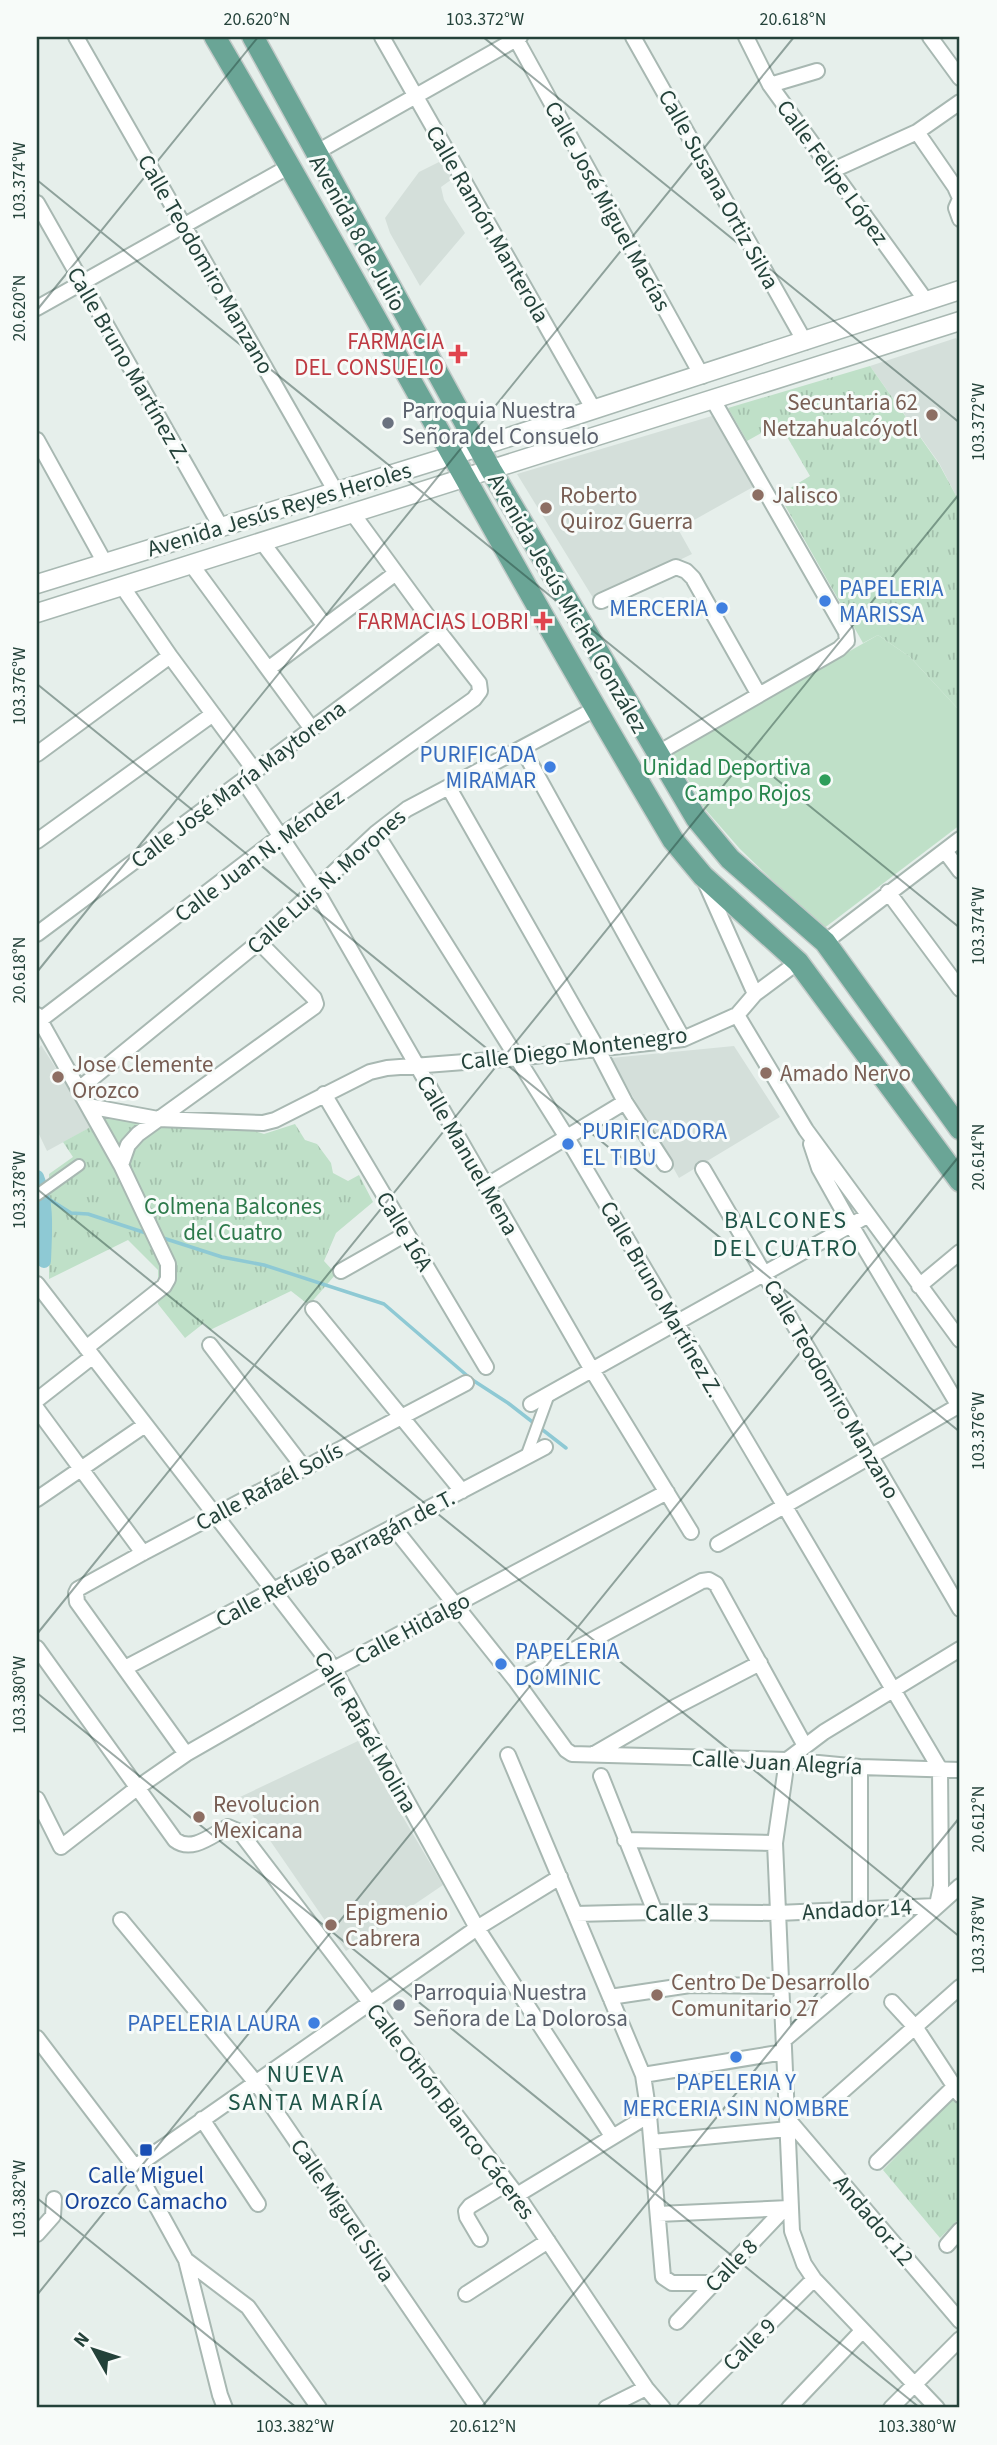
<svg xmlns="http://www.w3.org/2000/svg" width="997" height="2445" font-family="'Source Sans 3',sans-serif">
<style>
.built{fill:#d4dfda}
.grass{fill:#bfe0c8}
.park{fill:url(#park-tufts)}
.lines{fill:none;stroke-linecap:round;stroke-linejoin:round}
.stream{stroke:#8ec9d4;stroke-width:3.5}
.canal{stroke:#8ec9d4;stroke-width:14}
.pedestrian-casing{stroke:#a8b8b2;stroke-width:14}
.minor-casing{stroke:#a8b8b2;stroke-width:18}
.tertiary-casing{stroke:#a8b8b2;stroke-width:21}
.primary-casing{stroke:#c2cac8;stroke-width:24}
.pedestrian{stroke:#fff;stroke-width:10}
.minor{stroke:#fff;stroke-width:14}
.tertiary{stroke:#fff;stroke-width:18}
.primary{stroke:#6aa596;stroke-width:21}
.ticks{fill:none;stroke:#24423a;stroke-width:2;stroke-opacity:0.45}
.health-dot{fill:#e0444e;stroke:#f7fbf9;stroke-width:2.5}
.education-dot{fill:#8d6e63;stroke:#f7fbf9;stroke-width:2.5}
.worship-dot{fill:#6b7280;stroke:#f7fbf9;stroke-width:2.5}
.shop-dot{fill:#3f7fe0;stroke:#f7fbf9;stroke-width:2.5}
.leisure-dot{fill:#2e9e5b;stroke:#f7fbf9;stroke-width:2.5}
.transit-dot{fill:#1a4fb4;stroke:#f7fbf9;stroke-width:2.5}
.labels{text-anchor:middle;stroke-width:6;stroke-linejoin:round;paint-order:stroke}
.street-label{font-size:23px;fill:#24423a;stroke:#f7fbf9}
.health-label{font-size:23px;fill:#be3a42;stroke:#f7fbf9;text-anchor:end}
.education-label{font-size:23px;fill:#785e54;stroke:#f7fbf9;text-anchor:start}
.worship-label{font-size:23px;fill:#5b616d;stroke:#f7fbf9;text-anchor:start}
.shop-label{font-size:23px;fill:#366cbe;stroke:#f7fbf9;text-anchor:start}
.leisure-label{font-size:23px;fill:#27864d;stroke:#f7fbf9;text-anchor:end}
.park-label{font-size:23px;fill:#2d7a4b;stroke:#f7fbf9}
.transit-label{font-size:23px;fill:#164399;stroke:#f7fbf9}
.neighbourhood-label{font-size:24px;letter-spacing:2px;fill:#1f5548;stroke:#f7fbf9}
.neatline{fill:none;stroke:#24423a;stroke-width:2.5}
.ticks-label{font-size:18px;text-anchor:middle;fill:#24423a}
</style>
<defs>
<pattern id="park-tufts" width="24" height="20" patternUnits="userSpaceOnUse" patternTransform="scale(1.75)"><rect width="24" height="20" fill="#bfe0c8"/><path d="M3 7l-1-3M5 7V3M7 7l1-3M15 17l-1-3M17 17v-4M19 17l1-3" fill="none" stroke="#a4c1ad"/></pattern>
</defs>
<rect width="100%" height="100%" fill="#e6efeb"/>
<path class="built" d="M445 159 455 177 441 187 444 200 465 233 420 286 390 233 385 218 419 172Z
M956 338 960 346V503L939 463 870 366Z
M712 416 753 487 678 529 692 554 595 601 517 474Z
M41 1045 93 1126 47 1151 37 1130V1052Z
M734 1046 780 1117 679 1178 611 1058Z
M358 1741 443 1885 346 1951 240 1797Z"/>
<path class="grass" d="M878 635 910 657 960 711V825L823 929 740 849 705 809 672 752Z"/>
<path class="park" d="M870 366 939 464 960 503V711L910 657 878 635 863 643 779 495 810 476 779 423 747 441 728 408Z
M109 1117 246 1128 264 1134 295 1124 305 1140 317 1144 331 1163 333 1173 348 1181 359 1175 373 1202 336 1233 324 1261 336 1274 309 1305 291 1291 210 1330 204 1323 185 1338 158 1304V1270L128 1240 49 1279V1174L73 1157 63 1142Z
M953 2098 960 2106V2218L940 2238 883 2170Z"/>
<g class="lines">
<path class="stream" d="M44 1196 71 1213 88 1214 149 1234
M160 1237 222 1257 264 1265 384 1304 471 1379 508 1403 566 1448"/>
<path class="canal" d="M37 1177C48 1204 45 1232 44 1261"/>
<g class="pedestrian-casing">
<path id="pedestrian" d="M37 1195 79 1165
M526 1457 549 1394"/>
</g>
<g class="minor-casing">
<path id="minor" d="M76 37 336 492
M382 37 594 410
M515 37 702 376
M633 37 805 342
M746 37 770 85 927 302
M930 37 960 78
M770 85 817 71
M917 132 955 187 960 198
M317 152 520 37
M831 171 917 132 960 102
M960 199 956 208 960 219
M37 203 221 527
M37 308 290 166
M37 440 105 563
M262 542 325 626
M191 564 312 729
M122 586 170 656 255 771
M601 601 676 567 686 571 693 578 759 695
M268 669 396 573
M522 748 683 1039
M658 753 839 649 847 641 846 632 713 400
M37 754 170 656
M243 780 315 888 592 1370 691 1532
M449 788 597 1048 625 1102 665 1164
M376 833 566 1136 940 1769 941 1886 937 1905
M37 841 213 714
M945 851 960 871
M706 884 755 994
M888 892 960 989
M37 934 440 633
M825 942 960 839
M37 1015 121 1165 168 1264V1279L164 1286 86 1348
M737 1015 806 1130 960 1340
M39 1021 282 835 474 699 480 691 479 683 440 633 353 514
M79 1089 259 942 376 833 407 809 597 708
M324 1094 486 1367
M88 1106 158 1119 263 1123 275 1120 370 1072 387 1068 517 1058 683 1039 737 1015 755 994 798 962
M811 1144 819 1168 851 1225 960 1408
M121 1165 128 1145 138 1134 314 1007 316 1004 314 998 259 942
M703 1169 960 1609
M486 1186 625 1102
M341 1271 406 1234
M37 1284 334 1669 477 1928 612 2136
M919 1286 960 1252
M313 1309 462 1491
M210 1345 304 1468
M37 1400 92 1357
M531 1404 867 1216
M37 1409 143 1553
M37 1499 145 1425
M394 1528 516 1681 566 1750 572 1754 787 1760 860 1767 960 1770
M718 1544 960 1405
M37 1648 175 1840C192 1853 212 1835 228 1827L240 1832 517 2195 646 2388 663 2408
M125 1668 545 1447
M516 1681 702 1581 709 1580 716 1584 805 1746
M186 1754 77 1602 76 1593 78 1589 143 1553 466 1383
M594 1754 675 1707 760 1663
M508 1755 643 2075 649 2115 663 2277 672 2283H714
M601 1776 655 1912
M37 1799 61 1847 137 1788 186 1754 334 1669 667 1492
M625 1840 775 1843
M860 1909V1767
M575 1914 655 1912 778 1913 936 1906
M121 1920 257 2084 478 2408
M610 1997 690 1985 781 1986
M892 2002 916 2028 960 2095
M37 2038 135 2167 186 2260 220 2395 225 2408
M784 2040 865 1971 960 1886
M643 2075 784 2052
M828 2104 960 1987
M787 2118 960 2321
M202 2119 258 2204
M652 2142 788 2129
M877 2162 954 2087
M135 2167 477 1928 560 1877
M517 2195 649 2115
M658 2214 789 2208
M37 2234 53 2216 54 2199
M480 2239 467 2217 466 2211 470 2206 508 2183
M947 2245 960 2230
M186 2260 248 2307 319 2408
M466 2294 548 2241
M677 2322 785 2208
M606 2408 646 2388
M685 2408 814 2279
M789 2408 862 2331
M891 2408 960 2339
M937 2408 814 2279 804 2264 792 2231 775 1843 787 1760 824 1732 960 1649"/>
</g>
<g class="tertiary-casing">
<path id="tertiary" d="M37 584 454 455 960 290
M37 613 960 321"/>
</g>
<g class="primary-casing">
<path id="primary" d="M215 37C371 303 515 575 673 840L703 876 798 962 960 1181
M253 37 491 470 696 818 730 859 825 942 960 1129"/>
</g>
<use href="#pedestrian" class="pedestrian"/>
<use href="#minor" class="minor"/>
<use href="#tertiary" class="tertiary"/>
<use href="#primary" class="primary"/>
</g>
<path class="ticks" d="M483 37 960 423M37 180 960 928M37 310 258 37M37 684 960 1432M37 972 794 37M37 1189 960 1937M37 1634 960 493M37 1693 920 2408M37 2198 297 2408M37 2295 960 1155M481 2408 960 1817"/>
<g class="health-dot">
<path d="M454.5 343.5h7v7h7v7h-7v7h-7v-7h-7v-7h7z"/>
<path d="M539.5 610.5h7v7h7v7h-7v7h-7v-7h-7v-7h7z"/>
</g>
<g class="education-dot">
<circle cx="932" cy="415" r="7"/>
<circle cx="758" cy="495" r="7"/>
<circle cx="546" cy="508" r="7"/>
<circle cx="766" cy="1073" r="7"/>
<circle cx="58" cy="1077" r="7"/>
<circle cx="199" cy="1817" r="7"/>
<circle cx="331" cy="1925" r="7"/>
<circle cx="657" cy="1995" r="7"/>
</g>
<g class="worship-dot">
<circle cx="388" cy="423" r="7"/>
<circle cx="399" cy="2005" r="7"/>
</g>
<g class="shop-dot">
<circle cx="825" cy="601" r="7"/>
<circle cx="722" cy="608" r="7"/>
<circle cx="550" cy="767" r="7"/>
<circle cx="568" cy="1144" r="7"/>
<circle cx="501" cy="1664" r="7"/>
<circle cx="314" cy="2023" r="7"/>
<circle cx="736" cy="2057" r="7"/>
</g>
<circle class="leisure-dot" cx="825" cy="780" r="7"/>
<rect class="transit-dot" x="139" y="2143" width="14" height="14" rx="3.5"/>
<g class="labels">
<g class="street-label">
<text transform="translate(833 172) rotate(54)" y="8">Calle Felipe López</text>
<text transform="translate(719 189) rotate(61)" y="8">Calle Susana Ortiz Silva</text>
<text transform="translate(608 206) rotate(61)" y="8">Calle José Miguel Macías</text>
<text transform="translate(488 224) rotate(60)" y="8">Calle Ramón Manterola</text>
<text transform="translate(358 233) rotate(61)" y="8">Avenida 8 de Julio</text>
<text transform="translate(206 264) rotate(60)" y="8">Calle Teodomiro Manzano</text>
<text transform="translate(129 365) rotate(60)" y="8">Calle Bruno Martínez Z.</text>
<text transform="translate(279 509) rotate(-17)" y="8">Avenida Jesús Reyes Heroles</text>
<text transform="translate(568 603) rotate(60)" y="8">Avenida Jesús Michel González</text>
<text transform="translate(238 784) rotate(-37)" y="8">Calle José María Maytorena</text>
<text transform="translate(259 855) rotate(-37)" y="8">Calle Juan N. Méndez</text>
<text transform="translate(326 881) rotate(-42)" y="8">Calle Luis N. Morones</text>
<text transform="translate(574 1048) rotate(-7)" y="8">Calle Diego Montenegro</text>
<text transform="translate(468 1155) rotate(60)" y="8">Calle Manuel Mena</text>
<text transform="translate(405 1231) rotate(59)" y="8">Calle 16A</text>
<text transform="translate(662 1299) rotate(60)" y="8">Calle Bruno Martínez Z.</text>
<text transform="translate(832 1389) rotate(60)" y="8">Calle Teodomiro Manzano</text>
<text transform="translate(269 1486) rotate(-28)" y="8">Calle Rafaél Solís</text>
<text transform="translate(335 1558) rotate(-28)" y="8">Calle Refugio Barragán de T.</text>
<text transform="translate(412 1628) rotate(-28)" y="8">Calle Hidalgo</text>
<text transform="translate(366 1732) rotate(60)" y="8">Calle Rafaél Molina</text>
<text transform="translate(777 1762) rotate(3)" y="8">Calle Juan Alegría</text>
<text transform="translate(857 1909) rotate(-3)" y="8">Andador 14</text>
<text x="677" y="1921">Calle 3</text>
<text transform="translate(451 2111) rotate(53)" y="8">Calle Othón Blanco Cáceres</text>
<text transform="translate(343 2210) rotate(56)" y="8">Calle Miguel Silva</text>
<text transform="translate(874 2220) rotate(50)" y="8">Andador 12</text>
<text transform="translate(731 2265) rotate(-46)" y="8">Calle 8</text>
<text transform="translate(749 2344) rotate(-45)" y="8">Calle 9</text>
</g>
<g class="health-label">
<text x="444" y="349">FARMACIA<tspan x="444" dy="26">DEL CONSUELO</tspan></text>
<text x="529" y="629">FARMACIAS LOBRI</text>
</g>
<g class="education-label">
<text x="918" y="410" text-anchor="end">Secuntaria 62<tspan x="918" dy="26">Netzahualcóyotl</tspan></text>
<text x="560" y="503">Roberto<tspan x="560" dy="26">Quiroz Guerra</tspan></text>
<text x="772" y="503">Jalisco</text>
<text x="72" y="1072">Jose Clemente<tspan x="72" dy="26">Orozco</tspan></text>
<text x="780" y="1081">Amado Nervo</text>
<text x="213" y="1812">Revolucion<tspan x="213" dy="26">Mexicana</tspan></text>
<text x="345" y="1920">Epigmenio<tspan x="345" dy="26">Cabrera</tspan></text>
<text x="671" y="1990">Centro De Desarrollo<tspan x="671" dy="26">Comunitario 27</tspan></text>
</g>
<g class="worship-label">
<text x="402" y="418">Parroquia Nuestra<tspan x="402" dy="26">Señora del Consuelo</tspan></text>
<text x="413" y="2000">Parroquia Nuestra<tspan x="413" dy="26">Señora de La Dolorosa</tspan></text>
</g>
<g class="shop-label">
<text x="839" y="596">PAPELERIA<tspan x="839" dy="26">MARISSA</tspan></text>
<text x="708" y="616" text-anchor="end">MERCERIA</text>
<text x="536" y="762" text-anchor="end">PURIFICADA<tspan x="536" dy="26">MIRAMAR</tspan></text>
<text x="582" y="1139">PURIFICADORA<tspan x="582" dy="26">EL TIBU</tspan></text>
<text x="515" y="1659">PAPELERIA<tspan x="515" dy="26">DOMINIC</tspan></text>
<text x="300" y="2031" text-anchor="end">PAPELERIA LAURA</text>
<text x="736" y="2090" text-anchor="middle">PAPELERIA Y<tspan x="736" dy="26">MERCERIA SIN NOMBRE</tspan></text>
</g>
<g class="leisure-label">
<text x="811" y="775">Unidad Deportiva<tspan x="811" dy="26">Campo Rojos</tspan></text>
</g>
<g class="park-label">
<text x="233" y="1214">Colmena Balcones<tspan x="233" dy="26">del Cuatro</tspan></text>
</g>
<g class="transit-label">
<text x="146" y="2183">Calle Miguel<tspan x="146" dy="26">Orozco Camacho</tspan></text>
</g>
<g class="neighbourhood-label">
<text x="786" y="1228">BALCONES<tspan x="786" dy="28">DEL CUATRO</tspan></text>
<text x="306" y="2082">NUEVA<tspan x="306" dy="28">SANTA MARÍA</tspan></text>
</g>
</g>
<rect width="997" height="2445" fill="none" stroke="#f7fbf9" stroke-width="77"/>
<g transform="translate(94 2350) rotate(309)" stroke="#f7fbf9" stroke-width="5" paint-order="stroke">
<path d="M0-5L12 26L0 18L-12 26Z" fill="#24423a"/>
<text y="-10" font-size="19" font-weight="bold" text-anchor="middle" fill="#24423a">N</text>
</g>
<rect x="38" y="38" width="920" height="2368" class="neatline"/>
<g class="ticks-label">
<text x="257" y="25">20.620°N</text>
<text x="485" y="25">103.372°W</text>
<text x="793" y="25">20.618°N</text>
<text transform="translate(19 181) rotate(-90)" y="6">103.374°W</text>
<text transform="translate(19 308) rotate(-90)" y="6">20.620°N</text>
<text transform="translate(978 422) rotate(-90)" y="6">103.372°W</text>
<text transform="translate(19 686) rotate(-90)" y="6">103.376°W</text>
<text transform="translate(978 926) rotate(-90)" y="6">103.374°W</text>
<text transform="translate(19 970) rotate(-90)" y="6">20.618°N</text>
<text transform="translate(978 1157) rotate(-90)" y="6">20.614°N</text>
<text transform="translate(19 1190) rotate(-90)" y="6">103.378°W</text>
<text transform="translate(978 1431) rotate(-90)" y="6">103.376°W</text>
<text transform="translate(19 1695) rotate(-90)" y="6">103.380°W</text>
<text transform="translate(978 1819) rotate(-90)" y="6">20.612°N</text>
<text transform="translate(978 1935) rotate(-90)" y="6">103.378°W</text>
<text transform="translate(19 2199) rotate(-90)" y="6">103.382°W</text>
<text x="295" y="2432">103.382°W</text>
<text x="483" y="2432">20.612°N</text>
<text x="917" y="2432">103.380°W</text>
</g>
</svg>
